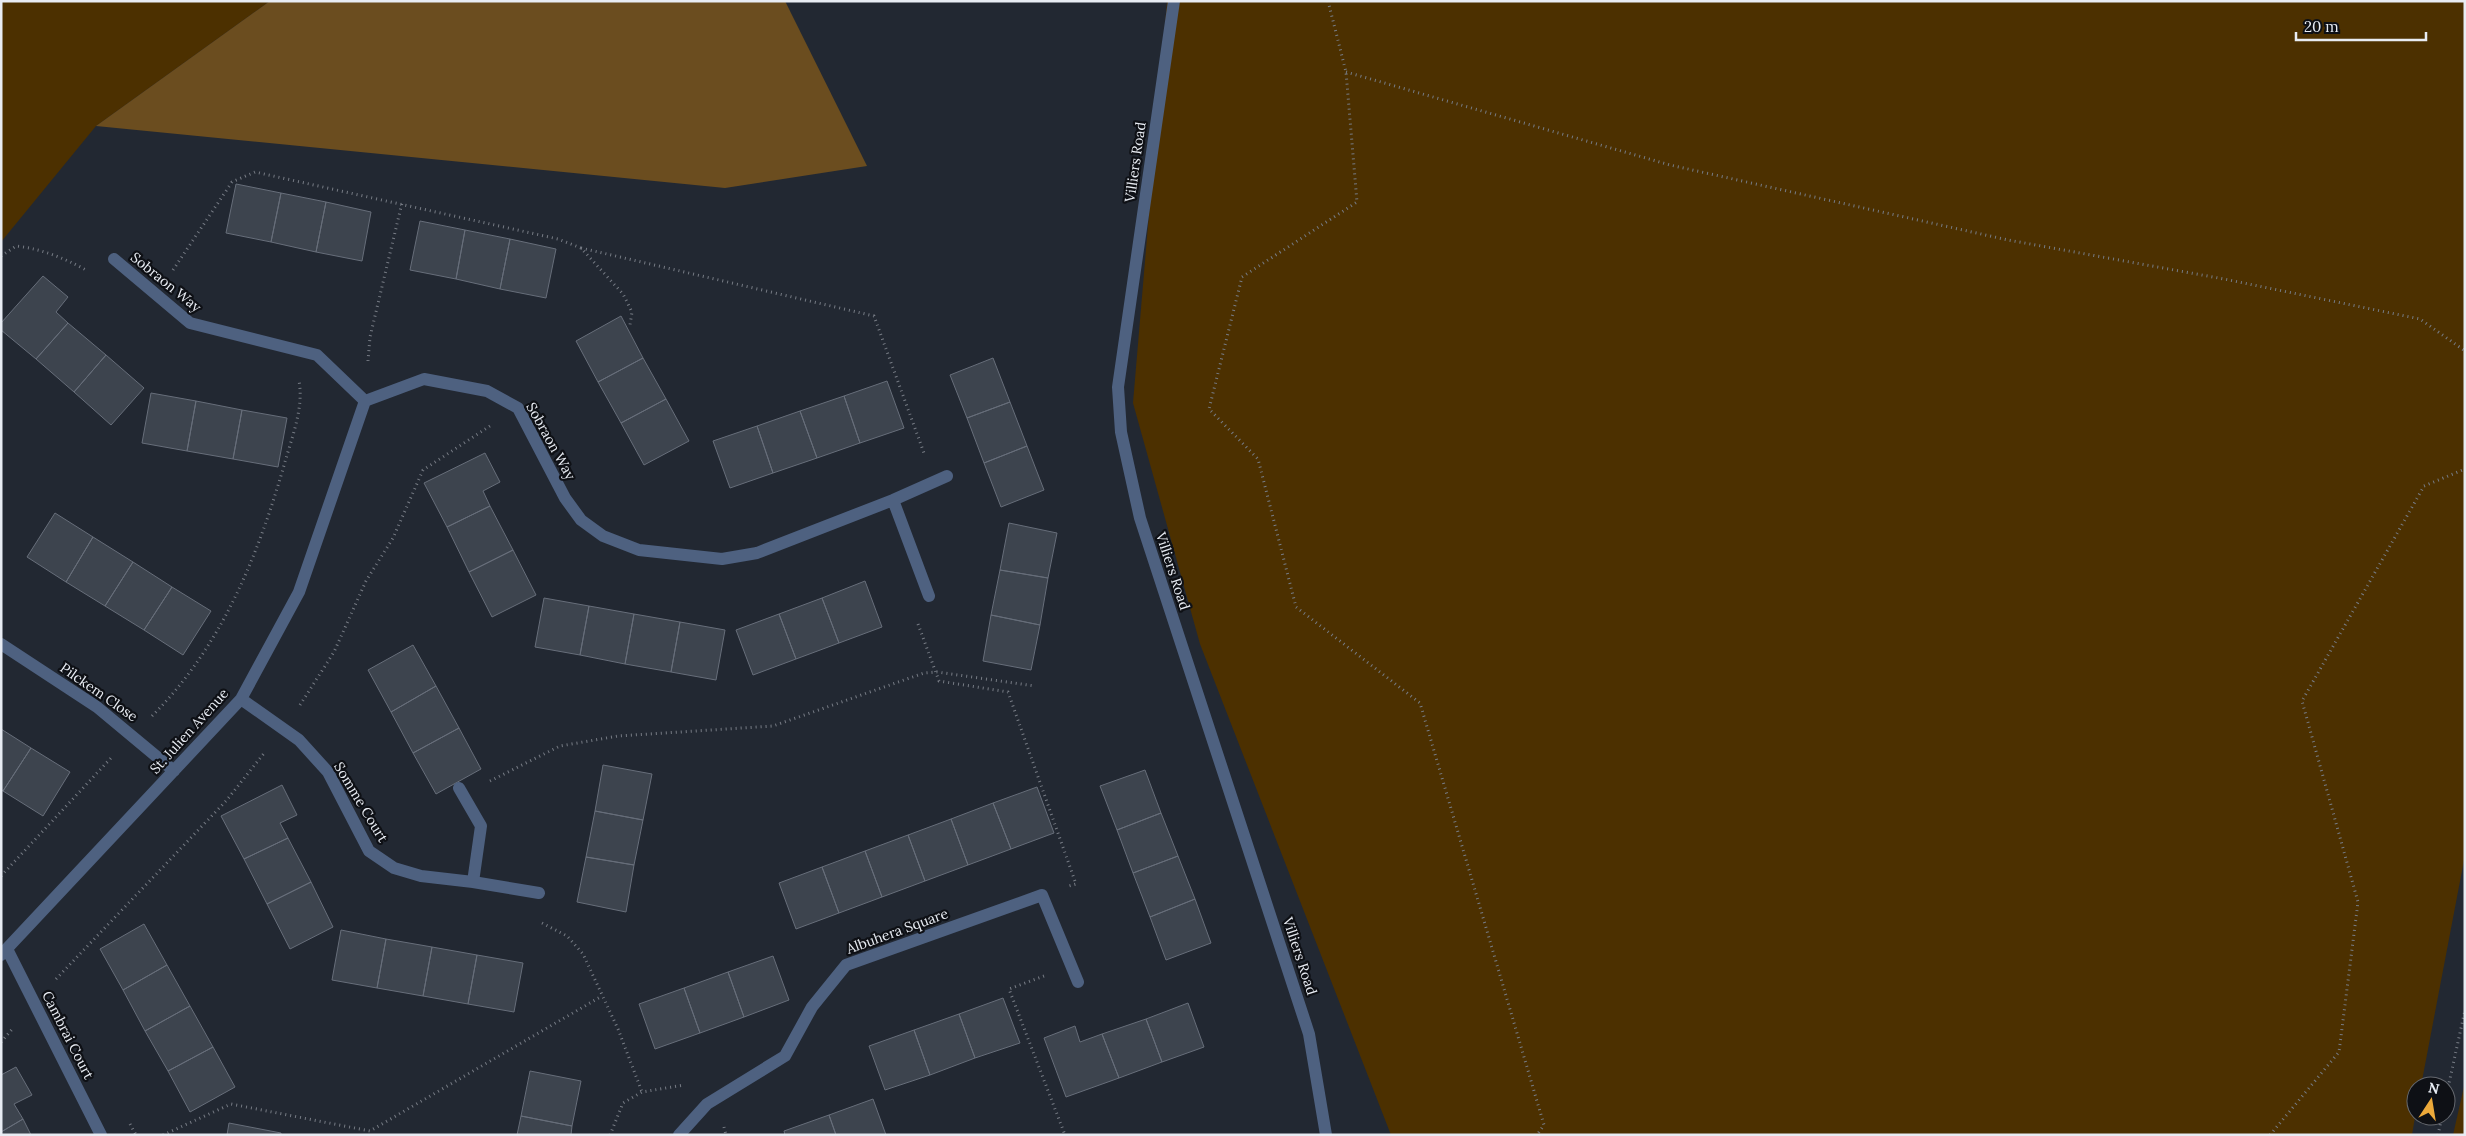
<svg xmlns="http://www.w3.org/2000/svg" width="2466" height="1136" font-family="Lora,serif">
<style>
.green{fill:#4c3000}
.forest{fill:#6b4d1f}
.building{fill:#3d444e;stroke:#676e7a}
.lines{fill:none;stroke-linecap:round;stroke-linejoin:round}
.path{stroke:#777c85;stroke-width:3;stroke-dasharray:1 4;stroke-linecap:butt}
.minor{stroke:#4e6180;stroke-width:12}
.labels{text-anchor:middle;stroke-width:4.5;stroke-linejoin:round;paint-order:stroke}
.street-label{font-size:14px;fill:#e8ecf3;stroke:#0e1015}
</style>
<rect width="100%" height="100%" fill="#222832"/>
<path class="green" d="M1 1H270L96 126 1 242Z
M1167 1H2465V855L2421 1086H2416V1111L2412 1135H1391L1200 644 1133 403Z
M2465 1082V1135H2453Z"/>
<path class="forest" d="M270 1H785L867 166 725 188 96 126Z"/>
<path class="building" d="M236 184 281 193 271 242 226 233Z
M281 193 326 202 316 252 271 242Z
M326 202 371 212 362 261 316 252Z
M420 221 465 230 456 279 410 270Z
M465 230 510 239 500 289 456 279Z
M510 239 556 249 546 298 500 289Z
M43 276 68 297 56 312 68 323 36 359 1 330V323Z
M621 316 643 358 598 382 576 341Z
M68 323 106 355 74 392 36 359Z
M106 355 144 388 111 425 74 392Z
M643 358 666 399 621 423 598 382Z
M993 358 1010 402 967 418 950 375Z
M887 381 904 428 860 443 844 396Z
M151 393 196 401 187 451 142 443Z
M844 396 860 443 817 458 800 411Z
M666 399 689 441 644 465 621 423Z
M196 401 242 410 233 459 187 451Z
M1010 402 1027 446 984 463 967 418Z
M242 410 287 418 278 467 233 459Z
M800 411 817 458 773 473 757 426Z
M757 426 773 473 730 488 713 441Z
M1027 446 1044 490 1001 507 984 463Z
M485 453 500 482 483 491 490 506 447 527 424 483Z
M490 506 513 550 469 572 447 527Z
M55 513 93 537 66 582 27 557Z
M1009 523 1057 533 1048 578 1000 570Z
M93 537 133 562 105 606 66 582Z
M513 550 536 595 492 617 469 572Z
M133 562 172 587 144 630 105 606Z
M1000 570 1048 578 1040 625 991 615Z
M865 581 882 627 839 643 822 598Z
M172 587 211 611 183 655 144 630Z
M544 598 589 606 580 655 535 647Z
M822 598 839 643 796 659 779 614Z
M589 606 634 614 625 664 580 655Z
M634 614 680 622 671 672 625 664Z
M779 614 796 659 753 675 736 630Z
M991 615 1040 625 1031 670 983 661Z
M680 622 725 630 716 680 671 672Z
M413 645 436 686 391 712 368 670Z
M436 686 459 728 413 753 391 712Z
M459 728 481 769 436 794 413 753Z
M1 729 31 748 3 791 1 790Z
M31 748 70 772 43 816 3 791Z
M603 765 652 774 643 820 595 811Z
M1145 770 1161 813 1117 830 1100 786Z
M282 785 297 815 280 823 288 838 244 859 221 816Z
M1037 787 1054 833 1011 849 993 803Z
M993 803 1011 849 968 865 951 819Z
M595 811 643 820 634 865 586 857Z
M1161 813 1178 856 1133 873 1117 830Z
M951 819 968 865 925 881 908 835Z
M908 835 925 881 882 897 865 851Z
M288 838 311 882 267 904 244 859Z
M865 851 882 897 839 913 822 867Z
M1178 856 1195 899 1150 917 1133 873Z
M586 857 634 865 626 912 577 902Z
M822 867 839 913 796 929 779 883Z
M311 882 333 927 290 949 267 904Z
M1195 899 1211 943 1166 960 1150 917Z
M144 924 167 965 123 990 100 949Z
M341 930 386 939 377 988 332 980Z
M386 939 432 947 423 996 377 988Z
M432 947 477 955 468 1004 423 996Z
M477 955 523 963 514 1012 468 1004Z
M773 956 789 1000 744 1017 728 972Z
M167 965 190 1006 145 1031 123 990Z
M728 972 744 1017 700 1033 684 988Z
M684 988 700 1033 655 1049 639 1004Z
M1003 998 1020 1043 975 1058 959 1014Z
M1188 1003 1204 1047 1162 1062 1146 1019Z
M190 1006 213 1047 168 1071 145 1031Z
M959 1014 975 1058 930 1075 914 1030Z
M1146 1019 1162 1062 1119 1078 1102 1034Z
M1075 1026 1080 1042 1102 1034 1119 1078 1066 1097 1044 1038Z
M914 1030 930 1075 885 1090 869 1046Z
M213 1047 235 1087 190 1112 168 1071Z
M16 1067 32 1095 14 1104 23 1119 1 1132V1075Z
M530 1071 581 1081 572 1126 521 1116Z
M873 1099 886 1135H836L829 1115Z
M829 1115 836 1135H785L784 1131Z
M521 1116 572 1126 571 1135H517Z
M23 1119 31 1135H1V1132Z
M229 1123 281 1133V1135H227Z"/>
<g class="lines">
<path class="path" d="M1328 1 1346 72 1357 202 1242 277 1209 409 1258 459 1296 607 1420 703 1544 1125 1537 1135
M1346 72 1670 165 2008 240 2224 279 2420 319 2465 351
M581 248 874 316 924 453
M1 256 16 246C42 249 64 258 88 271
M173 270 232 182 255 172 558 239 581 248 623 294 632 312 630 325
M368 361 370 337 402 203
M918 624 939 681 1008 692 1076 884 1069 886
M300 705 334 652 366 581 393 538 423 470 490 426
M152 716C222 646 258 556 285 462 292 437 304 407 299 381
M490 781 560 746 618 736 773 726 924 673 937 672 1035 686
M1 876 111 758
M542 923 567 936 583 954 618 1029 642 1092
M1044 976 1009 989 1065 1135
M56 979 226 801 265 752
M1 1042 14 1027
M2446 1097 2465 1010
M130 1124 136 1135
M724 1127 726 1135
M163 1135 231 1104 370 1131 602 996
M610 1135 623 1103 642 1092 684 1085
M2270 1135 2339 1052 2358 902 2302 701 2424 486 2465 469
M2438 1135 2442 1116"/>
<path class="minor" d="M1174 1 1118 387 1121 432 1140 518 1309 1034 1326 1135
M114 259 190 323 317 355 365 401 424 379 487 391 518 408 565 498 581 520 603 536 639 550 722 559 757 553 893 500 947 476
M893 500 929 596
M1 644 97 707 174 771
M241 699 299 740 328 772 369 851 394 868 421 876 473 882 539 893
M459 788 481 826 473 882
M7 949 101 1135
M1 955 241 699 299 592 365 401
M679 1135 707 1104 785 1056 812 1007 846 965 1042 895 1078 982"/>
</g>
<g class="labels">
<g class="street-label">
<text transform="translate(1135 162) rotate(-82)" y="5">Villiers Road</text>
<text transform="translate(166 282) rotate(39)" y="5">Sobraon Way</text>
<text transform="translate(551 441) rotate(61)" y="5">Sobraon Way</text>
<text transform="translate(1173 571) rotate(72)" y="5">Villiers Road</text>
<text transform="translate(99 692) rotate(35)" y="5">Pilckem Close</text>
<text transform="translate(189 731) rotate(-48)" y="5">St. Julien Avenue</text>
<text transform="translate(361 802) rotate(59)" y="5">Somme Court</text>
<text transform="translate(897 931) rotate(-20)" y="5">Albuhera Square</text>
<text transform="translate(1300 956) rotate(72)" y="5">Villiers Road</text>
<text transform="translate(68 1035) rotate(63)" y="5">Cambrai Court</text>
</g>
</g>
<rect width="2466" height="1136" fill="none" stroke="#e8ecf3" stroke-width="5"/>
<g transform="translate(2431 1101) rotate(12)"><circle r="24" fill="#0e1015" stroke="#65686e"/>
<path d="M0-4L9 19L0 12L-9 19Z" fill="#eca93a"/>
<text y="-8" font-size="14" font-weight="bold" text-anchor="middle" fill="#e8ecf3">N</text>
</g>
<path d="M2296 32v8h130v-8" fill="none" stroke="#e8ecf3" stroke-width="2.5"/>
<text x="2304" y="32" font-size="15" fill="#e8ecf3" stroke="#0e1015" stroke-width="4" paint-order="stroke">20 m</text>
</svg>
